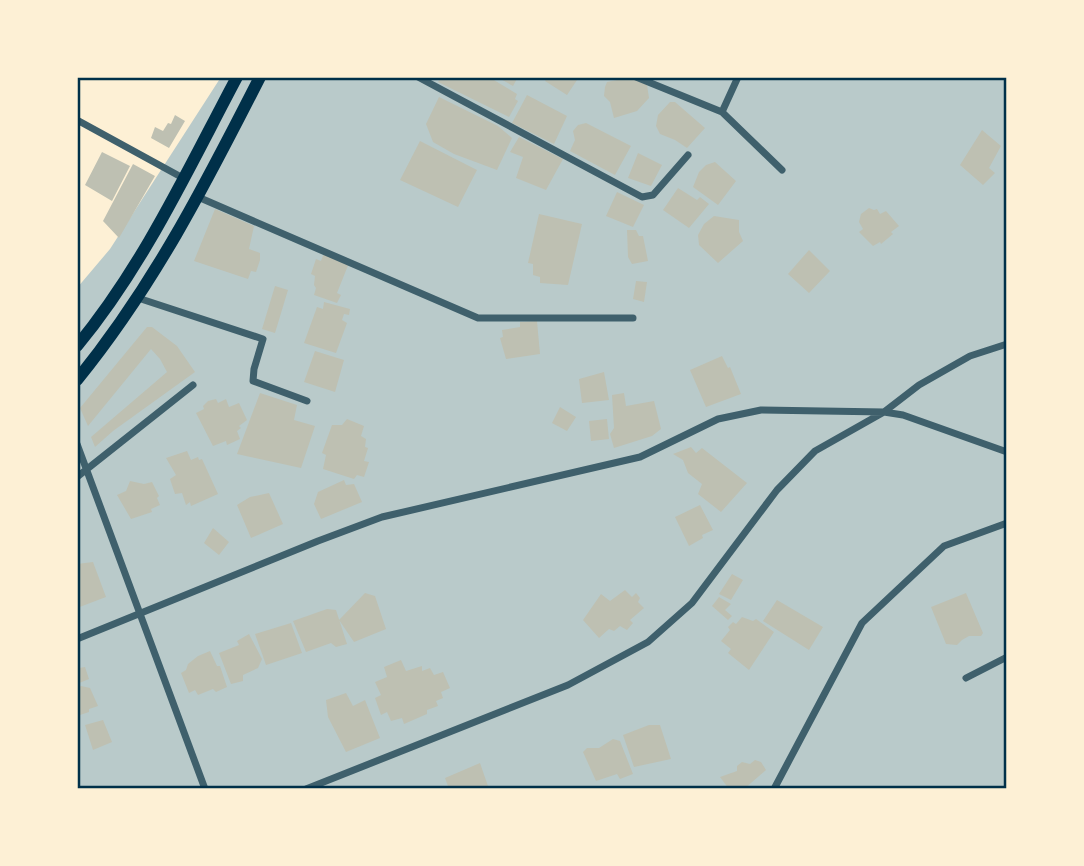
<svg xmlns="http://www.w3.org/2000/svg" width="1084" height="866" font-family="'IBM Plex Sans',sans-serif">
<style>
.green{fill:#b9caca}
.building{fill:#bec0b2}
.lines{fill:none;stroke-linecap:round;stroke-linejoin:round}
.minor{stroke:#3f606c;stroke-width:7}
.primary{stroke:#003049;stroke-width:12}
.neatline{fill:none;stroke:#003049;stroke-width:2.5}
</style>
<rect width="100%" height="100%" fill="#fdf0d5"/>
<path class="green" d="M221 77H1007V789H77V288L110 249Z"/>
<path class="building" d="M441 77H489L517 94 515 99 518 101 509 117 438 82Z
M497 77H518L513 86Z
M548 77H579L567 95 545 81Z
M622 79 636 80 647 85 649 98 637 111 614 118 610 102 604 96 605 87 607 82Z
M527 95 567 116 554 144 512 123Z
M439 97 498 126 512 138 497 170 454 154 433 142 426 124Z
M670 102H675L705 128 687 148 675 140 660 134 656 126 658 115Z
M175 115 185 121 169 148 151 138 155 127 163 131 168 123 171 124Z
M586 123 631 146 615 175 570 151 575 140 573 131 578 125Z
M982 130 1001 146 989 168 995 173 983 185 960 165Z
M519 137 563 159 546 190 516 178 523 157 510 152Z
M420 141 477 170 458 207 400 180Z
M102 152 130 166 112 201 85 185Z
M638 153 662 165 651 186 628 178Z
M715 162 736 181 718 205 693 187 699 172 706 165Z
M133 164 155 176 119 238 103 221Z
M678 188 697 200 700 197 709 204 689 228 663 210Z
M617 192 644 205 633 227 606 216Z
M869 208 874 210 877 209 880 214 886 211 899 226 891 232 893 234 881 244 880 242 873 246 859 232 863 229 859 222 861 214Z
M215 209 254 226 249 249 260 253V260L256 272 251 271 248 279 194 261Z
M539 214 582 224 568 285 540 283V277L533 275V264L528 263Z
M714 216 739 220V232L743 241 718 263 699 245 698 235 704 224Z
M627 230H636L639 236H643L648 261 632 264 628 257Z
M809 250 830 271 809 293 788 274Z
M324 253 349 263 337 293 341 295 337 303 314 295 316 288 314 285 315 276 311 274 316 259 321 261Z
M636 281 647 282 644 302 633 299Z
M275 286 288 290 275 333 262 329Z
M324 302 350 309 349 315 344 314 342 320 347 323 336 353 304 343 317 307 323 309Z
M537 321 540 354 506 359 500 338 503 337 502 330 520 327V322Z
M147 327H152L177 346 195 372 113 431 95 447 91 437 167 372 160 359 151 349 88 426 80 408Z
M315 351 344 360 335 392 304 382Z
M722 356 728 368 730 367 741 394 706 407 690 370Z
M604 372 609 400 582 403 579 379Z
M260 393 297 405 294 420 315 426 301 468 237 454Z
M624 393 626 406 654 401 661 429 652 436 614 448 610 434 614 428 612 395Z
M216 399 218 403 226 399 229 407 239 403 247 420 239 426 241 428 237 431 240 439 227 445 226 441 213 446 196 413 204 409 203 406 208 401Z
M560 407 576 417 567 431 552 423Z
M347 419 364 426 361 436 366 439 365 447 368 448 364 461 369 462 364 477 357 475 354 479 323 469 326 455 322 453 332 425H342Z
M607 419 609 439 591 441 589 421Z
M691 447 696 453 702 448 747 483 721 512 698 494 702 484 688 473 683 460 673 454Z
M187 451 191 460 198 457 199 460 202 459 218 494 191 506 190 502 186 505 182 493 175 494 170 479 176 475 166 458Z
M344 480 346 485 354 484 362 502 321 519 314 504 318 492Z
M130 481 144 484 152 482 159 496 157 498 160 505 151 509 152 512 131 519 117 495 126 491Z
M269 493 283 524 251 538 237 505 250 497Z
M700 505 713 530 702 535 703 538 689 546 675 517Z
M213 528 229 542 219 555 204 543Z
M93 562 106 597 77 608V564Z
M732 574 743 580 731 600 719 594Z
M625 590 632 597 636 593 640 598 638 602 644 608 630 620 633 623 627 630 620 626 614 631 609 629 599 638 583 620 601 594 610 601Z
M365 593 375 596 386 629 354 642 339 620Z
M966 593 983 633 981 636H969L962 640 957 645 946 644 931 607Z
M719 597 731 604 725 610 732 616 728 620 712 606Z
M777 600 823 627 809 650 763 621Z
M327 609 336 610 347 644 336 647 331 643 306 652 293 621Z
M742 617 753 621 756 619 774 632 749 670 728 653 731 649 721 641 730 630 728 627 733 622 736 624Z
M291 623 302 653 266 665 255 634Z
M249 634 262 659 258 668 243 675V681L231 684 219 653 239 645 237 641Z
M210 651 217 666H220L227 687 216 692 213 689 198 695 195 690 189 693 181 673 186 670 188 664 198 656Z
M401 660 406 671 422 666V671L430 668 434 675 443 672 450 688 441 692 443 698 436 701 438 706 427 710V714L404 724 402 718 391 721 387 712 381 715 375 698 381 695 375 682 387 677 384 667Z
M77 662 79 668 85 667 89 679 77 684Z
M81 686 90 688 98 706 89 709V712L77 716V688Z
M346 693 353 706 365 700 380 738 346 752 328 717 326 700Z
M103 720 112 742 93 750 85 725Z
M649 725H660L671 759 634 767 623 735Z
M613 739 620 741 633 774 620 779 617 774 596 781 583 752 587 748H599Z
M755 760 761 762 766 770 744 789H729L720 777 737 771V766L742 762 750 764Z
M480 763 489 789H449L445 778Z"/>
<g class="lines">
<path class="minor" d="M418 77 642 197 653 195 688 155
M636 77 722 112 782 170
M722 112 738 77
M77 120 183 178
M198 197 478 318H633
M138 298 263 339 254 369 253 381 307 401
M77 444 205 789
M77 477 193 385
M77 639 318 541 382 517 640 457 718 419 761 410 884 412 903 415 1007 452
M966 678 1007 657
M306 789 568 685 648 642 692 603 777 490 815 451 884 412 919 385 970 356 1007 344
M774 789 862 623 944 546 1007 523"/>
<path class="primary" d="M77 346C144 265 188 169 237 77
M77 380C154 285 205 185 260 77"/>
</g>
<rect width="1084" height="866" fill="none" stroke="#fdf0d5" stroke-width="158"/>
<rect x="79" y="79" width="926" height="708" class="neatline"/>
</svg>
